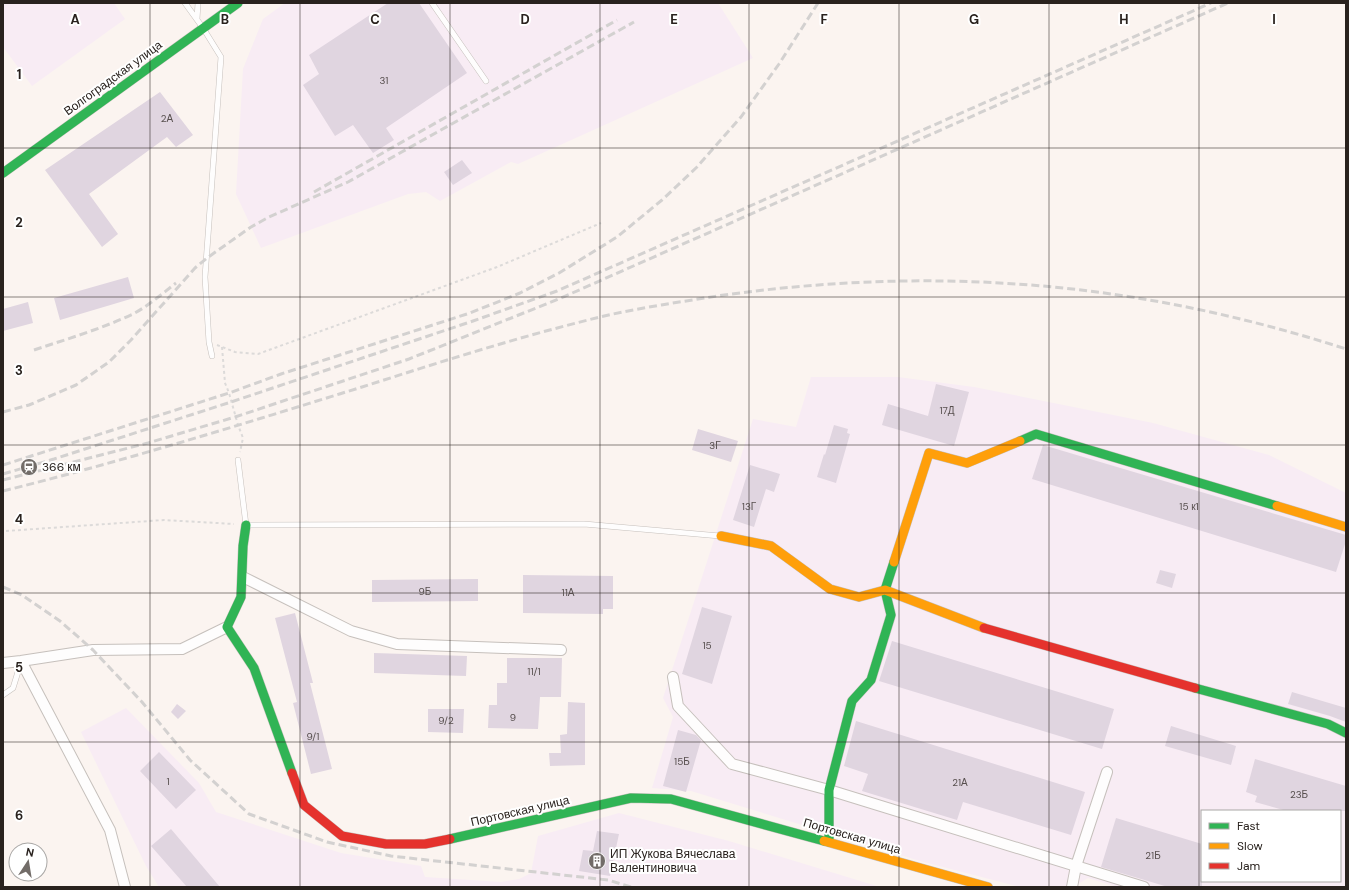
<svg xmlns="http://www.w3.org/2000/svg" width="1349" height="890" font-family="'DM Sans',sans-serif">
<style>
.industrial{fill:#f8ecf4;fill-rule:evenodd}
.building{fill:#e0d5e0}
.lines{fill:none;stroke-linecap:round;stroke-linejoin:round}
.lane-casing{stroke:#c6c0bc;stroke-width:6}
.street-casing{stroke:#c6c0bc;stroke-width:12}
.fast-casing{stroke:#c6c0bc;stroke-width:10}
.slow-casing{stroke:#c6c0bc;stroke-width:10}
.jam-casing{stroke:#c6c0bc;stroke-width:10}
.path{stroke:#dcdad9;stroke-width:2;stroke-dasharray:3 3;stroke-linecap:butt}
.lane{stroke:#fefdfd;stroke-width:5}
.street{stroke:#fefdfd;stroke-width:10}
.fast{stroke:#30b455;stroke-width:9}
.slow{stroke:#ff9f0a;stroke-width:9}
.jam{stroke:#e5322d;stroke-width:9}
.rail{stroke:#d3d1d0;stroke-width:3;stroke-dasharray:8 4;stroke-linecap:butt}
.grid{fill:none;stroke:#29221e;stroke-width:1;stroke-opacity:0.55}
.labels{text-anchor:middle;stroke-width:4;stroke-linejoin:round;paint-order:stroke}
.number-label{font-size:10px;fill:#574f4e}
.street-label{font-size:12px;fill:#29221e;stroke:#fff}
.poi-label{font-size:12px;fill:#29221e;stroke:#fff;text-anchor:start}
.grid-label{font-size:13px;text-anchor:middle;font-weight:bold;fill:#29221e;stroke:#fff;stroke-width:4;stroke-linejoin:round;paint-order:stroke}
</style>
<rect width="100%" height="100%" fill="#fbf4f0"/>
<path class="industrial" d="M3 3H114L125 19 32 86 3 47Z
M285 3H718L753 58 518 164 511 162 440 201 426 192 408 194 261 248 236 194 243 69 263 19Z
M811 377H898L974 387 1153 423 1269 455 1346 493V887H1118L1088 878 1073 887H1020L920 861 691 791 652 788 673 717 663 698 753 419 796 427ZM1202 811H1340V881H1202Z
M126 708 199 783 216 812 341 853 421 866 425 877 501 882 519 879 531 873 538 836 619 813 729 841 880 887H159L146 866 81 732Z"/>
<path class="building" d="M388 3H419L467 73 386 128 394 140 373 153 353 125 335 136 303 85 319 74 309 55Z
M160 92 193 135 176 147 167 137 89 194 118 234 102 247 45 170Z
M462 160 472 173 453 185 444 172Z
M128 277 134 298 60 320 54 298Z
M28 302 33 323 3 331V309Z
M936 384 969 392 954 446 882 425 888 404 928 416Z
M834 425 848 429 847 433 850 434 836 483 817 477 824 454 825 455Z
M698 429 738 441 731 462 692 450Z
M1043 445 1346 535V541L1336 572 1032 479Z
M750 465 780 474 774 492 766 489 754 527 733 520Z
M1160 570 1176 574 1172 588 1156 583Z
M523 575 613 576V609H603V614L523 613Z
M478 579V601L372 602V580Z
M702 607 732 616 712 684 682 674Z
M295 613 313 683H310L332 769 311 774 293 703 297 702 275 618Z
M892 641 1114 709 1102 749 879 681Z
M374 653 467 656 466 676 374 673Z
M507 658H562L561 697H540L538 729 488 728 489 705H497V683H507Z
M1292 692 1346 708V722L1330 716 1288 704Z
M568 702 585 703V765L550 766 549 753H561L560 735 567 734Z
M177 704 186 711 178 719 171 712Z
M428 709H464L463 733 428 732Z
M856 721 1085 792 1071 835 963 802 957 820 862 791 868 774 844 766Z
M1171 726 1236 746 1231 765 1165 746Z
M678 730 696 735 701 740 686 792 663 786Z
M159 752 196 790 176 809 140 771Z
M1255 759 1346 786V811H1287L1255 802 1257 796 1246 792Z
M1116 818 1202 844V887H1168L1101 867Z
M171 829 220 887H187L151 846Z
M597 831 619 834 610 876 579 871 583 850 593 851Z"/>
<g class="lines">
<g class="lane-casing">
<path id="lane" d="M185 3 203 28 221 57 205 277 209 342 212 356
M432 3 486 81
M197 19 198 3
M238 460 246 525 584 524 720 536
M3 695 13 688 21 662"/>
</g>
<g class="street-casing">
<path id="street" d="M243 577 351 631 397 644 561 650
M21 661 110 830 125 887
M3 663 21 661 93 650 182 649 227 627
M673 677 678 706 732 764 829 790 1144 887
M1072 887 1076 866 1107 772"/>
</g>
<g class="fast-casing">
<path id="fast" d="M3 173 238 3
M1020 441 1036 434 1277 506
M246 525 243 546 241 597 227 627 254 668 292 773
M1195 688 1328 724 1346 733
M450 839 631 798 671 799 824 841
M829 842V790L852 701 871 680 891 615 885 590 894 562"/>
</g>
<g class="slow-casing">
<path id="slow" d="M1277 506 1346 527
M721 536 771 546 830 589 859 597 885 590 984 628
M894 562 929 453 967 463 1020 441
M824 841 988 887"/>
</g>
<g class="jam-casing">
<path id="jam" d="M984 628 1195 688
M292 773 304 805 342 836 386 844H425L450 839"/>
</g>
<path class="path" d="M217 345 235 352 258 354 497 267 601 223
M222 347 225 383 229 393 238 425 243 438 240 452
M6 531 164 520 234 524"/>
<use href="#lane" class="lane"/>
<use href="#street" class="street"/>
<use href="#fast" class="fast"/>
<use href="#slow" class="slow"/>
<use href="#jam" class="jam"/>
<path class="rail" d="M314 192 617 20
M34 350C67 339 101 329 133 314 148 306 162 294 176 283
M3 412 29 405 76 385 109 362 131 340 195 268 207 258 251 227 269 217 348 182 634 22
M3 465 229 393 281 374 470 313 520 293 559 273 617 237 662 200 697 167 741 117 779 64 818 3
M3 474 54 459 231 402 473 321 557 291 1211 3
M3 480 148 443 235 417 409 359 561 298 1228 3
M3 491C124 461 243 424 362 387 437 363 512 339 588 320 630 309 674 303 717 296 936 265 1136 281 1346 349
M3 587 22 595 60 621 93 650 142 702 190 760 249 814 327 842 391 856 608 880 631 887"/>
</g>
<path class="grid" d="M150 3V887M300 3V887M450 3V887M600 3V887M749 3V887M899 3V887M1049 3V887M1199 3V887M3 148H1346M3 297H1346M3 445H1346M3 593H1346M3 742H1346"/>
<defs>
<g id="station-disc" transform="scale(0.9)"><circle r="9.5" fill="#726c68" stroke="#fff"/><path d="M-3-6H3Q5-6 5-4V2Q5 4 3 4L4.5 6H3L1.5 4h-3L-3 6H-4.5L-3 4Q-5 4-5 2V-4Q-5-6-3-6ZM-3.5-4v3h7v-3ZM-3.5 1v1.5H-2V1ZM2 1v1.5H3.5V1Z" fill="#fff"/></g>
<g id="building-disc" transform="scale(0.9)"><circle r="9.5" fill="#726c68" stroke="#fff"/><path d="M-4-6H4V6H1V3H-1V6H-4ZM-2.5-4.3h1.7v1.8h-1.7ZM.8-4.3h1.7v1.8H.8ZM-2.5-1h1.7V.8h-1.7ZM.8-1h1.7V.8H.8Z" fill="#fff"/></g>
</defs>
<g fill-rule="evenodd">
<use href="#station-disc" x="29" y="467"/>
<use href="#building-disc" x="597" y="861"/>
</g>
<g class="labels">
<g class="number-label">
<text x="384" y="84">31</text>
<text x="167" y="122">2А</text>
<text x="947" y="414">17Д</text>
<text x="715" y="449">3Г</text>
<text x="749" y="510">13Г</text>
<text x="1189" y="510">15 к1</text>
<text x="425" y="595">9Б</text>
<text x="568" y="596">11А</text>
<text x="707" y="649">15</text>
<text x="534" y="675">11/1</text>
<text x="513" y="721">9</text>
<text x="446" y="724">9/2</text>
<text x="313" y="740">9/1</text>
<text x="682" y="765">15Б</text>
<text x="168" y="785">1</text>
<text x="960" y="786">21А</text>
<text x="1299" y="798">23Б</text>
<text x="1153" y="859">21Б</text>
</g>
<g class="street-label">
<text transform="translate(113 78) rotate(-36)" y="4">Волгоградская улица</text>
<text transform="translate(520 811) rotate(-13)" y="4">Портовская улица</text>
<text transform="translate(852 836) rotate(16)" y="4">Портовская улица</text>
</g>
<g class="poi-label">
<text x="42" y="471">366 км</text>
<text x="610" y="858">ИП Жукова Вячеслава<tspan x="610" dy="14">Валентиновича</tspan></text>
</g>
</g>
<g class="grid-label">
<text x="75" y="24">A</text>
<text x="225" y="24">B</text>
<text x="375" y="24">C</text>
<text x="525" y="24">D</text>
<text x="674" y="24">E</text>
<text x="824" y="24">F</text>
<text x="974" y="24">G</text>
<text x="1124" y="24">H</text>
<text x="1274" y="24">I</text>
<text x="19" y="79">1</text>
<text x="19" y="227">2</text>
<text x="19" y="375">3</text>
<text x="19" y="524">4</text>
<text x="19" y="672">5</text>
<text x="19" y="820">6</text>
</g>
<rect width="1349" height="890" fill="none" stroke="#29221e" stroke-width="8"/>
<rect x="1201" y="810" width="140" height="72" fill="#ffffff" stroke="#a9a7a5"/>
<rect x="1209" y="823" width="20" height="6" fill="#30b455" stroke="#a9a7a5"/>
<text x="1237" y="830" font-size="12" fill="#29221e">Fast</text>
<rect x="1209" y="843" width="20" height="6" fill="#ff9f0a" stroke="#a9a7a5"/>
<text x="1237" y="850" font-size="12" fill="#29221e">Slow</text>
<rect x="1209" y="863" width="20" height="6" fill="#e5322d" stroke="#a9a7a5"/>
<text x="1237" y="870" font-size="12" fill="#29221e">Jam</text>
<g transform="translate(28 862) rotate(12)"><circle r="19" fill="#ffffff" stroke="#a9a7a5"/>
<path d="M0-3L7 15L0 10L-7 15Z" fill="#726c68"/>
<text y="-6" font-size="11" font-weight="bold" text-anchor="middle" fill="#29221e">N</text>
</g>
</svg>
